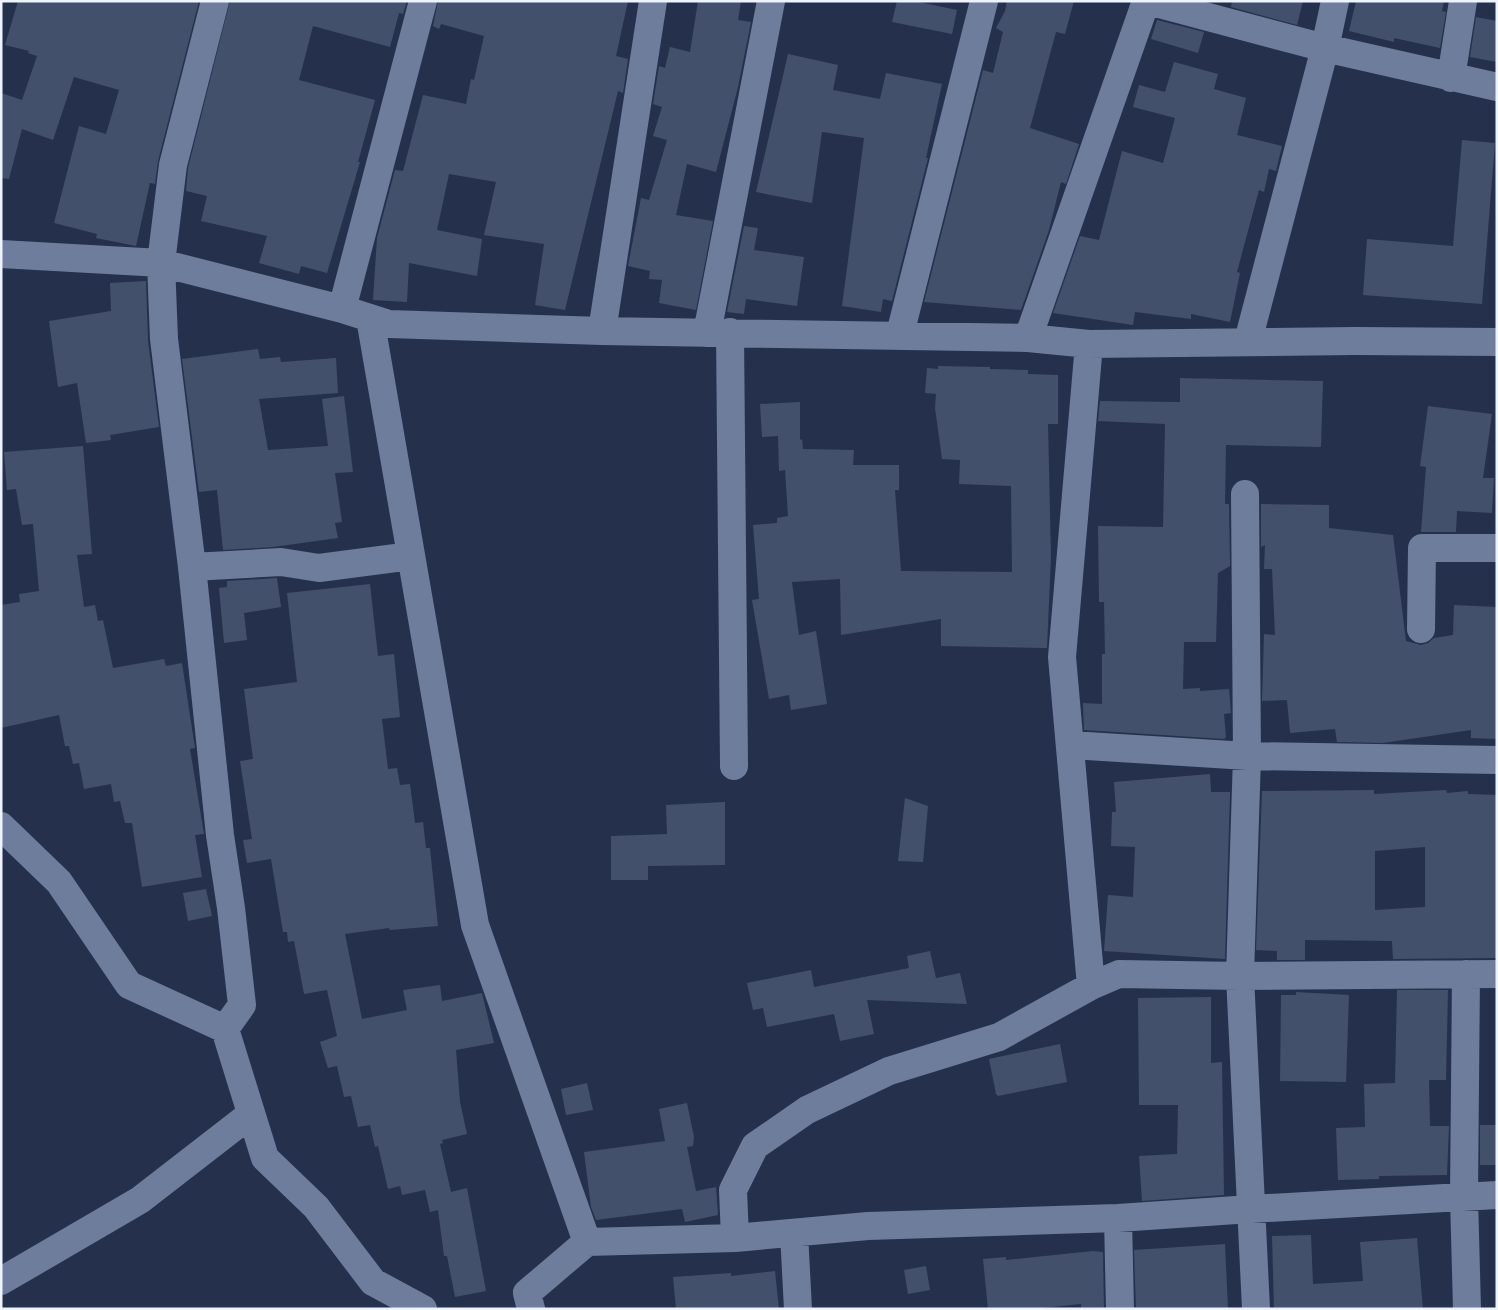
<svg xmlns="http://www.w3.org/2000/svg" width="1498" height="1310" font-family="'Sofia Sans Condensed',sans-serif">
<style>
.building{fill:#43506c;fill-rule:evenodd}
.lines{fill:none;stroke-linecap:round;stroke-linejoin:round}
.minor{stroke:#6e7d9b;stroke-width:28}
</style>
<rect width="100%" height="100%" fill="#25314c"/>
<path class="building" d="M18 1H199L158 161 155 184 150 183 136 246 96 238 97 234 54 223 79 126 106 134 119 90 74 77 53 140 22 129 9 179 1 178V93L22 100 37 56 28 53 29 51 5 45Z
M230 1H407L403 14 399 13 390 47 313 26 299 80 375 100 358 162H360L327 273 301 266 299 274 259 263 267 236 201 221 207 196 186 191 188 168Z
M438 1H628L616 56 628 59 623 93 618 91 565 310 535 305 544 244 484 235 496 182 449 174 437 230 482 239 477 276 409 263 407 302 373 300 377 238 395 170 403 171 423 95 466 104 471 79 474 80 484 36 441 24 439 29 433 26Z
M698 1H741L738 20 751 22 738 87 716 172 687 164 676 215 713 221 696 310 659 303 662 280 649 279 650 271 628 266 641 198 649 200 667 140 653 136 662 107 653 104 659 66 665 68 670 47 690 52Z
M897 1H914L957 10 952 34 892 22Z
M1007 1H1074L1065 34 1056 32 1030 128 1079 144 1066 184 1061 182 1049 230 1021 310 924 302 983 70 993 73 1003 32 996 28 1005 11Z
M1232 1H1303L1297 25 1231 7Z
M1356 1H1444L1442 11 1446 12 1440 48 1394 38V42L1349 31Z
M1476 17 1497 21V62L1470 57Z
M1157 20 1204 32 1198 53 1151 39Z
M788 54 838 65 833 90 880 99 886 73 942 84 926 158H928L892 301 883 299 881 312 842 306 864 138 822 132 812 203 756 192Z
M1174 62 1218 74 1214 89 1246 98 1237 135 1282 146 1276 171 1269 169 1264 192 1259 190 1237 272 1240 273 1230 322 1191 314V319L1135 312 1133 325 1053 313 1080 236 1099 240 1122 151 1163 163 1175 118 1133 107 1139 85 1165 92Z
M1462 140 1495 143 1482 304 1363 295 1367 239 1453 246Z
M744 226 758 228 754 250 804 257 797 306 746 299 744 314 727 312Z
M146 281 148 341 159 427 110 435 111 440 86 443 77 383 58 387 49 321 111 311 110 283Z
M258 349 260 359 280 357 281 362 336 358 338 393 259 399 268 450 328 446 322 399 344 396 353 472 335 473 342 522 335 523 338 538 273 547 223 550 217 490 199 492 182 359Z
M938 366 990 367V369L1028 370V374L1058 375V424H1048L1051 557 1047 648 941 646V619L841 635 840 579 792 582 799 635 816 631 827 704 791 710 789 695 769 699 752 600 759 599 753 525 777 523V518L788 516 785 470 779 471 778 436 762 437 760 404 800 402V440L802 439 803 449 854 450 853 465H899V490H895L901 571 1012 572 1011 486 959 484 960 460 942 459 935 408 936 394 925 393 927 368 938 369Z
M1180 378 1323 381 1321 447 1226 445 1225 504H1229L1230 566 1218 573 1216 642H1184L1183 689 1200 688V691L1229 689 1231 713 1224 714 1226 737 1224 739 1084 730 1083 703 1102 704V654H1105L1104 602H1099L1098 526 1163 527 1165 424 1098 421 1100 401 1180 402Z
M1428 406 1492 414 1483 478H1494L1492 513 1457 511 1456 532H1421L1426 467 1420 466Z
M83 446 92 554 77 555 84 607 95 605 98 621 103 620 113 668 164 659 166 666 182 663 195 748 190 749 204 834 195 835 202 877 142 887 132 823H125L120 801 114 802 111 784 84 789 79 763 73 764 69 746H65L59 715 1 728V605L20 602 19 594 39 591 33 524 22 525 16 489 7 490 4 452Z
M1261 504 1329 505V528L1393 535 1406 641 1421 645 1428 643 1434 638 1453 635 1454 605 1497 607V739L1471 738V730L1383 743 1337 742 1335 729 1290 733 1287 700 1262 701 1264 634 1275 635 1272 569H1264L1265 545 1261 547Z
M277 578 281 607 244 613 247 640 224 643 219 588 227 587V581Z
M370 584 378 656 394 654 400 717 382 719 388 769 397 768 400 785 410 784 415 823 423 822 426 848H430L438 926 390 930 389 928 345 934 362 1019 407 1010 403 990 440 985 442 1001 482 993 494 1043 456 1050 460 1102 467 1134 442 1140 443 1143 440 1144 451 1192 467 1188 486 1291 455 1297 447 1256H444L438 1210 430 1212 425 1190 402 1195 400 1186 388 1189 378 1146 375 1147 370 1125 358 1127 351 1096 344 1097 337 1066 328 1068 320 1042 337 1036 327 990 304 994 294 941 288 942 287 932H283L271 859 247 863 243 840 252 839 240 761 253 759 244 689 297 682 287 593Z
M1210 774 1211 792H1230L1225 959 1104 951 1108 895 1133 897 1135 847 1111 846 1112 812H1116L1114 782Z
M1374 790V794L1446 790 1447 793 1468 791V794L1497 795V958L1393 959 1392 941 1305 940V960H1277V951L1256 950 1262 791ZM1425 847V907L1375 910V851Z
M905 798 928 806 923 862 898 861Z
M725 802V865L648 866V880H611V836L667 834 666 805Z
M206 889 212 916 188 921 183 893Z
M930 951 936 978 960 973 967 1004 867 1000 874 1034 840 1041 834 1014 767 1027 763 1008 753 1010 747 983 811 970 814 987 909 968 907 956Z
M1397 990H1448L1446 1080H1429L1430 1126H1449L1447 1175 1379 1176V1179L1338 1180 1336 1128 1365 1127 1364 1084 1395 1083Z
M1296 992 1349 995 1346 1082 1280 1081 1281 995H1296Z
M1211 997V1063L1222 1062 1224 1195 1142 1201 1139 1156 1177 1154 1178 1105H1139L1138 998Z
M1060 1044 1067 1082 998 1096 996 1094 989 1059Z
M587 1083 593 1110 566 1115 561 1089Z
M687 1103 694 1137 693 1146 687 1147 696 1191 716 1187 718 1215 685 1222 682 1209 596 1220 591 1207 584 1152 665 1141 659 1109Z
M1480 1125H1497V1165H1480Z
M1311 1235 1313 1284 1363 1281 1360 1242 1417 1238 1423 1309H1274L1272 1236Z
M1225 1244 1228 1309H1136L1134 1250Z
M1093 1251 1103 1252 1104 1309H1081V1304L1034 1309H988L983 1259 1006 1257V1260Z
M926 1266 930 1290 908 1294 904 1270Z
M775 1271 779 1309H676L673 1277 731 1273V1276Z"/>
<g class="lines">
<path class="minor" d="M215 1 173 165 161 263 164 339 192 567 220 835 231 908 242 1005 225 1029 265 1158 316 1207 373 1282 423 1309
M1148 1 1325 48 1497 87
M1451 78 1463 1
M1 254 161 263 342 309 389 324 602 331 1028 338 1089 344 1356 341 1497 342
M342 309 423 1
M370 318 475 925 587 1242
M602 331 653 1
M730 332 734 766
M707 333 771 1
M900 334 984 1
M1028 338 1146 1
M1248 341 1325 48 1335 1
M1089 344 1062 657 1091 986
M1245 494 1247 756 1240 976 1256 1309
M192 567 281 562 319 568 411 556
M1421 629 1422 548H1497
M1071 745 1247 756 1497 760
M1 826 59 882 129 985 225 1029
M1466 974 1464 1197 1467 1309
M1118 1218 1120 1309
M794 1233 798 1309
M735 1238 733 1190 755 1146 807 1110 889 1071 999 1037 1091 986 1119 974 1240 976 1497 974
M1 1281 140 1200 251 1114
M531 1309 527 1293 587 1242 735 1238 868 1226 1118 1218 1251 1209 1497 1195"/>
</g>
<rect width="1498" height="1310" fill="none" stroke="#eef4fe" stroke-width="5"/>
</svg>
